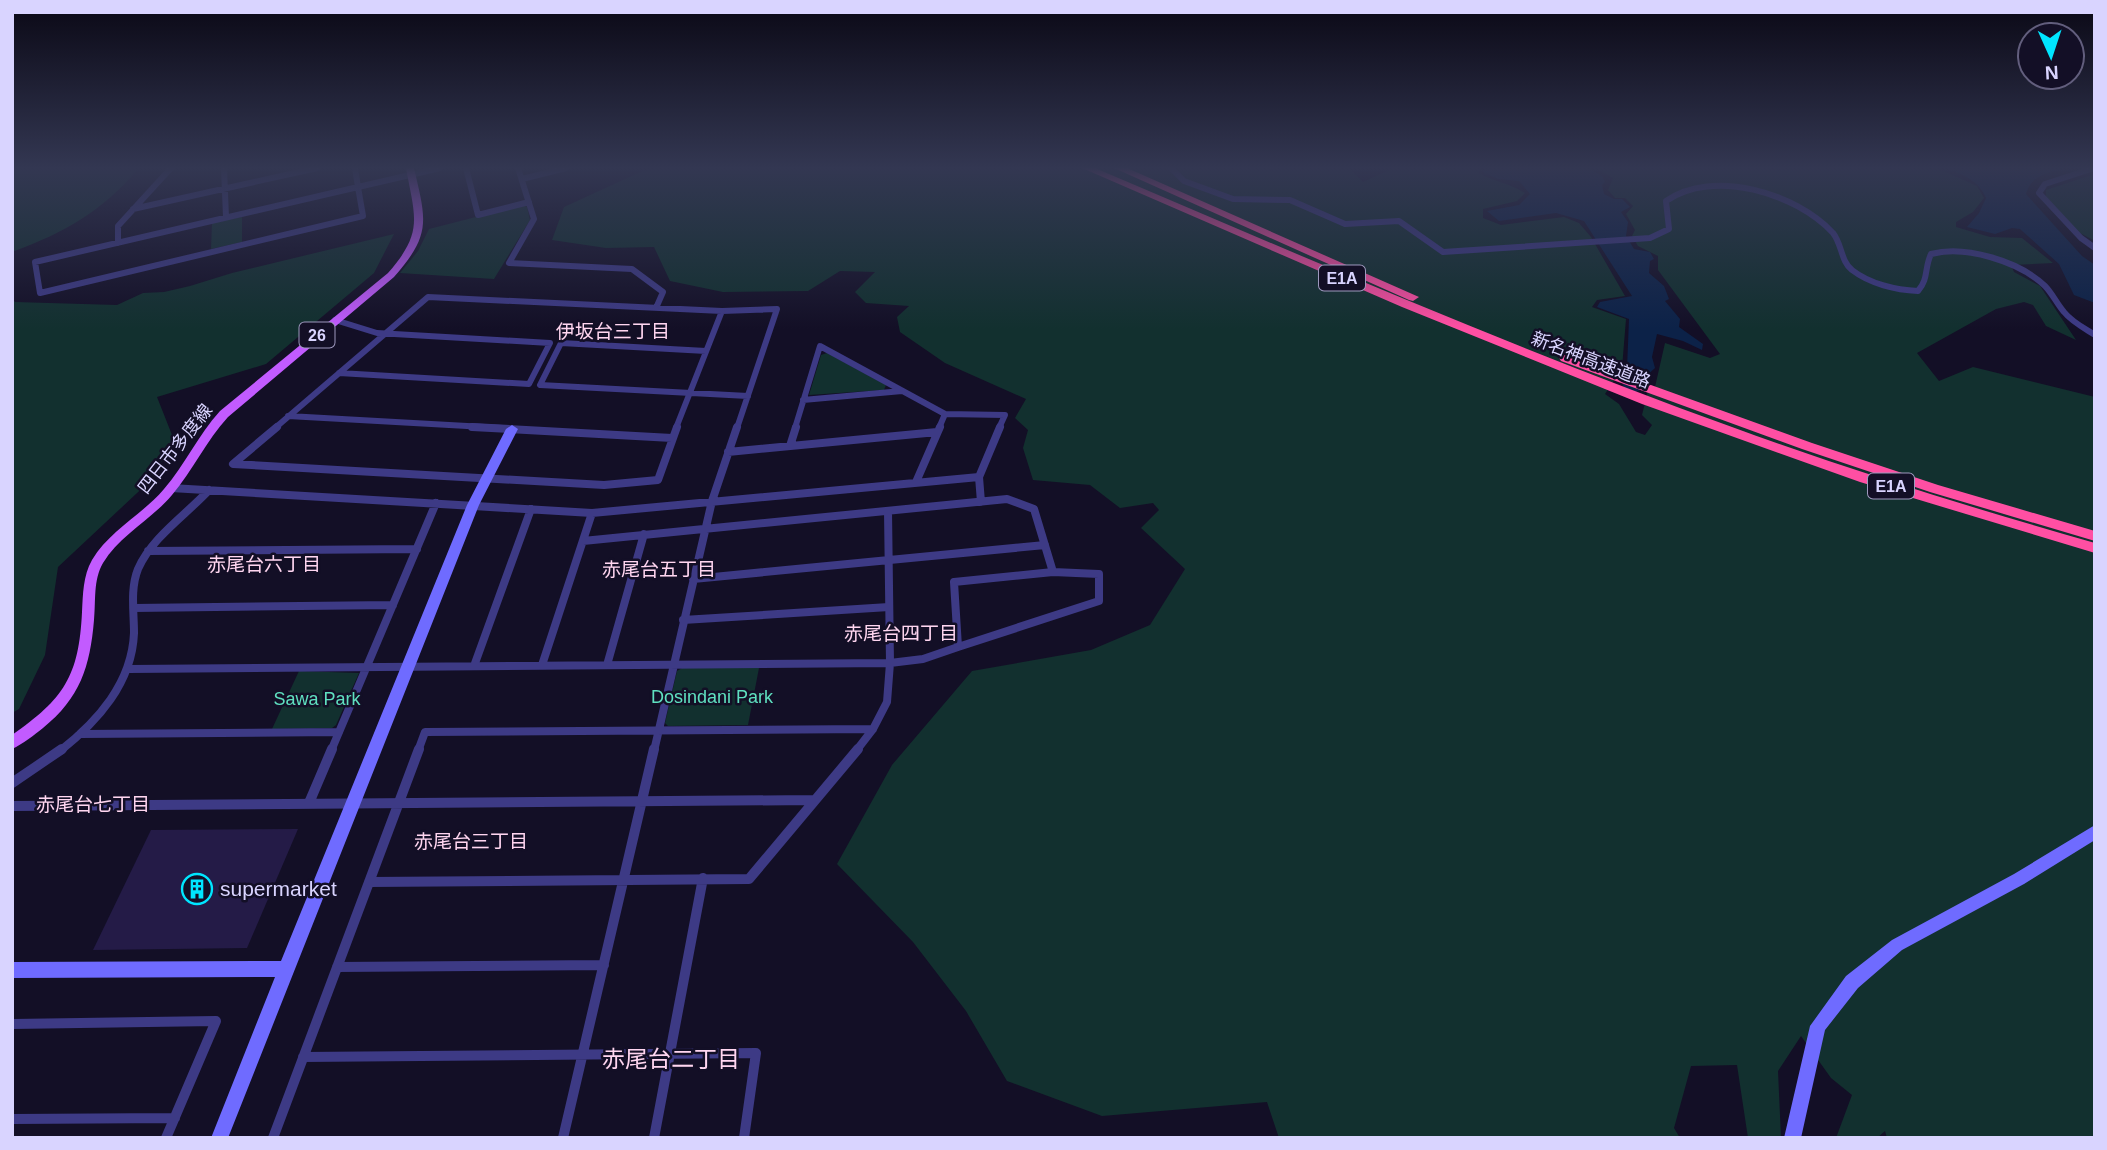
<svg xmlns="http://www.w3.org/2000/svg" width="2107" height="1150" font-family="Helvetica,'Noto Sans JP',sans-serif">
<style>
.green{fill:#12302f}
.water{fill:#0c2248}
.building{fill:#241b47}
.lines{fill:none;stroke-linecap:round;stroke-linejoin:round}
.street-far2{stroke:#3d3a85;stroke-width:6}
.street-far1{stroke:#3d3a85;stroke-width:8}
.street{stroke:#3d3a85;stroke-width:10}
.secondary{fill:#6f6bff;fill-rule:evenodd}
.primary{fill:#c25bff;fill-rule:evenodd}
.highway{fill:#ff4fa3;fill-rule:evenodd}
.labels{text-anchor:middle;stroke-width:5;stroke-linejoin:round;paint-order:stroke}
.shield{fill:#130f26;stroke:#9e99be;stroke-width:2}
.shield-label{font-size:16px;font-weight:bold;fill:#d9d4ff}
.street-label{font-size:18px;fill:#d9d4ff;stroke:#130f26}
.park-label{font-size:18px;fill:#5fe0c0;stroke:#130f26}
.neighbourhood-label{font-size:19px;fill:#ffd6f0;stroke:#130f26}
.near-poi-label{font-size:21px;fill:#d9d4ff;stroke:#130f26;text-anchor:start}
.near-neighbourhood-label{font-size:23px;fill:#ffd6f0;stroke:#130f26}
</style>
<rect width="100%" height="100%" fill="#130f26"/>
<path class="green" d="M12 168H139C101 212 66 232 12 252Z
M649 168H1349L1363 182 1393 168H1480L1479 173C1496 183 1508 182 1525 193L1517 201 1483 209V218L1501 225 1564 217 1579 223 1591 237 1625 296 1597 300 1592 307 1626 319 1622 368 1605 394 1619 404 1636 432 1645 435 1652 425 1642 415 1648 391 1655 387 1665 343 1710 358 1720 354 1658 270V256L1638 246 1632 236 1635 230 1626 214 1633 206 1625 198H1615L1608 190 1613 178 1595 168H1937L1977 186 1984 198 1973 212 1956 222V227L1990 237 2022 238 2053 263 2011 265 2014 272 2040 286 2076 340 2046 326 2033 305 2024 302 1996 309 1917 353 1939 381 1973 367 2095 397V1138H1887L1885 1131 1877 1138H1836L1852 1095 1831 1078 1801 1036 1778 1071 1781 1138H1748L1737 1065 1691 1066 1674 1128 1680 1138H1279L1267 1102 1102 1116 1007 1081 966 1011 913 942 837 864 892 765 972 671 1091 650 1150 625 1185 569 1141 528 1159 510 1153 503 1120 508 1090 485 1033 480 1023 448 1028 430 1015 418 1026 399 945 363 900 332 897 317 909 306 866 303 855 292 875 272 840 271 808 291 723 292 670 281 654 247 606 248 552 240 564 207Z
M2095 174V241L2080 233 2046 197V190Z
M523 205 527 207 530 220 494 279 400 273 418 251 429 229Z
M242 217V242L211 249 212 223Z
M394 234 374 273 266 364 157 397 174 440 152 479 58 567 45 655 19 709 12 713V298L15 302 117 305 143 293 164 292 190 286 232 273Z
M827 353 886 385 884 390 809 395 821 355Z
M682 668H759L748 725 668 726 665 723 677 671Z
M299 671 359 673 336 725 332 728 272 729Z"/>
<path class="water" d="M1484 168H1588L1602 176 1605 182 1602 185 1604 194 1614 199H1622L1630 207 1621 212 1628 222 1626 236 1634 249 1650 252 1654 259 1650 261 1649 273 1664 286 1669 299 1665 301 1680 319 1679 327 1703 344 1702 350 1683 341 1657 334 1652 357 1655 368 1645 377 1648 386 1626 397 1622 380 1627 369 1629 319 1597 307 1600 302 1632 296 1584 221 1556 213 1499 221 1487 211 1519 205 1530 194 1519 181 1498 179 1483 172Z
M1945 168H2065C2048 173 2031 175 2026 194L2082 256 2095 265V303L2074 295 2059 264 2020 229 2012 228 1995 234 1967 227 1979 213 1986 198C1979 181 1963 174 1945 168Z"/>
<path class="building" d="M298 829 247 948 93 950 151 830Z"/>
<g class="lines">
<path class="street-far2" d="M224 168 226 217
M355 168 358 187
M466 168 478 215 529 202
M518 168 534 219 509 263 632 269 663 292 656 308
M1171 168 1184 181 1233 199 1290 200 1345 224 1399 221 1443 252 1650 238 1669 229 1666 201C1713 168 1796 193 1833 233 1842 244 1841 262 1852 270 1870 284 1896 290 1918 291 1929 278 1924 269 1931 254 1965 245 2019 261 2045 286 2052 293 2057 304 2064 312 2072 322 2084 328 2095 335
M2094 168 2045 184 2039 193 2081 238 2095 248
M522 179 566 168
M358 187 363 216 40 293 35 262Z
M358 187 440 168
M133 209 317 168
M118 243V226L171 168
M722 311 777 309 737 428
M335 320 377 333 550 343 529 384 339 373
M706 351 561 343 540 385 748 396
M803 400 902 391
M945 414 1005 415 999 428
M288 416 503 428
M275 428 428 297 722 311
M676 428 722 311
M795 428 820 346 945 414 939 428"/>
<path class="street-far1" d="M277 427 233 464 604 485 658 480 677 427
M472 427 672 438
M790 446 796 427
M728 452 937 432
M979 477 1000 427
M916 482 940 427
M171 488 592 513 979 477 981 502
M583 541 1007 499 1034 509 1053 572
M148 551 417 549
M1053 572 1099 574V601L958 647 954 582Z
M693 579 1045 545
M134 608 393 605
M683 620 889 607
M542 665 592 513
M607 665 644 534
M474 666 531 509
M129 669 890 663 923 659 958 647
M80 734 339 732
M60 751C98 721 132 683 134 633 134 612 130 589 138 569 152 537 186 515 209 490
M331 751 436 503
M418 751 425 732 873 729
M654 751 712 501 737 427
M856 751 873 729 887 702 890 663 888 511"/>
<path class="street" d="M12 783 62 749
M309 803 332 749
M12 806 814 800
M369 882 749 879 858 749
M337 967 604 965
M12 1024 216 1021 166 1138
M303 1057 756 1053 744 1138
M12 1119 175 1118
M273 1138 419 749
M563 1138 654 749
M654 1138 703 878"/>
<path class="secondary" d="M512 425 518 429 479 505 228 1138H211L275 977 12 978V962L281 961 467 505 506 429Z
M2095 825V840L2024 884 1902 950 1858 988 1825 1030 1801 1138H1784L1810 1026 1846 976 1892 940 2014 874Z"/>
<path class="primary" d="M406 168H414C426 220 432 234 394 277L228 417C206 441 193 470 172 495 151 520 120 535 103 563 93 580 96 601 94 620 90 667 80 698 43 728 34 735 23 744 12 749V735C64 699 79 676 82 612 83 594 83 576 92 560 110 530 142 515 164 489 185 465 198 435 220 411L388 273C424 232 415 218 406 168Z"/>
<path class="highway" d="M1082 168H1095C1306 258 1516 349 1732 427 1851 471 1973 508 2095 543V553L1860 482 1642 404 1402 307Z
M1114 168H1127L1419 297 1413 301 1409 300Z
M1565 354 1812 443 1938 485 2095 531V541L1930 492 1802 449 1561 361 1559 358Z"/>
</g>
<linearGradient id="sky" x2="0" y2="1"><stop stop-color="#0a0815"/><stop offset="0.51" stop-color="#333752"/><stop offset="1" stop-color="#333752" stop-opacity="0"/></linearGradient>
<rect width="2107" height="329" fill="url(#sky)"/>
<defs>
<g id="building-ring" transform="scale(1.575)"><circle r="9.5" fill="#130f26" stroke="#00e5ff" stroke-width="1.5"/><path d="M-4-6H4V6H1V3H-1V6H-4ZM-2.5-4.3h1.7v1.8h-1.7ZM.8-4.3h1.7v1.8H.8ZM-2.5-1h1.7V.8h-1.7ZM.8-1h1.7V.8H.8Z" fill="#00e5ff"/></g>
</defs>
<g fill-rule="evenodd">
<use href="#building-ring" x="197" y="889"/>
</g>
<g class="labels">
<g class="shield">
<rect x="1319" y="265.5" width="46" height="25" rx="5"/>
<rect x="299.5" y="322.5" width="35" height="25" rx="5"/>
<rect x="1868" y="473.5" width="46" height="25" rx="5"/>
</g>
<g class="shield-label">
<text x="1342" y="284">E1A</text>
<text x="317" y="341">26</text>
<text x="1891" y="492">E1A</text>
</g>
<g class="street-label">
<text transform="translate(1591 360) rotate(21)" y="6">新名神高速道路</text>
<text transform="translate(175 449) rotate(-52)" y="6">四日市多度線</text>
</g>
<g class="park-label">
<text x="712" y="703">Dosindani Park</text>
<text x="317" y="705">Sawa Park</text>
</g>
<g class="neighbourhood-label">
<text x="613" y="338">伊坂台三丁目</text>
<text x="264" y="571">赤尾台六丁目</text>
<text x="659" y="576">赤尾台五丁目</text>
<text x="901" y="640">赤尾台四丁目</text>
<text x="93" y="811">赤尾台七丁目</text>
<text x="471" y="848">赤尾台三丁目</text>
</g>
<g class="near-poi-label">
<text x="220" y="896">supermarket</text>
</g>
<g class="near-neighbourhood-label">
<text x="671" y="1067">赤尾台二丁目</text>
</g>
</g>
<rect width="2107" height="1150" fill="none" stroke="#d9d4ff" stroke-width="28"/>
<g transform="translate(2051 56) rotate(177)"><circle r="33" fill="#130f26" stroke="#625e7d" stroke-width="2"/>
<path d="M0-5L12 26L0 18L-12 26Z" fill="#00e5ff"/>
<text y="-10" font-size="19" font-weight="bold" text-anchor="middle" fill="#d9d4ff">N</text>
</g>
</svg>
